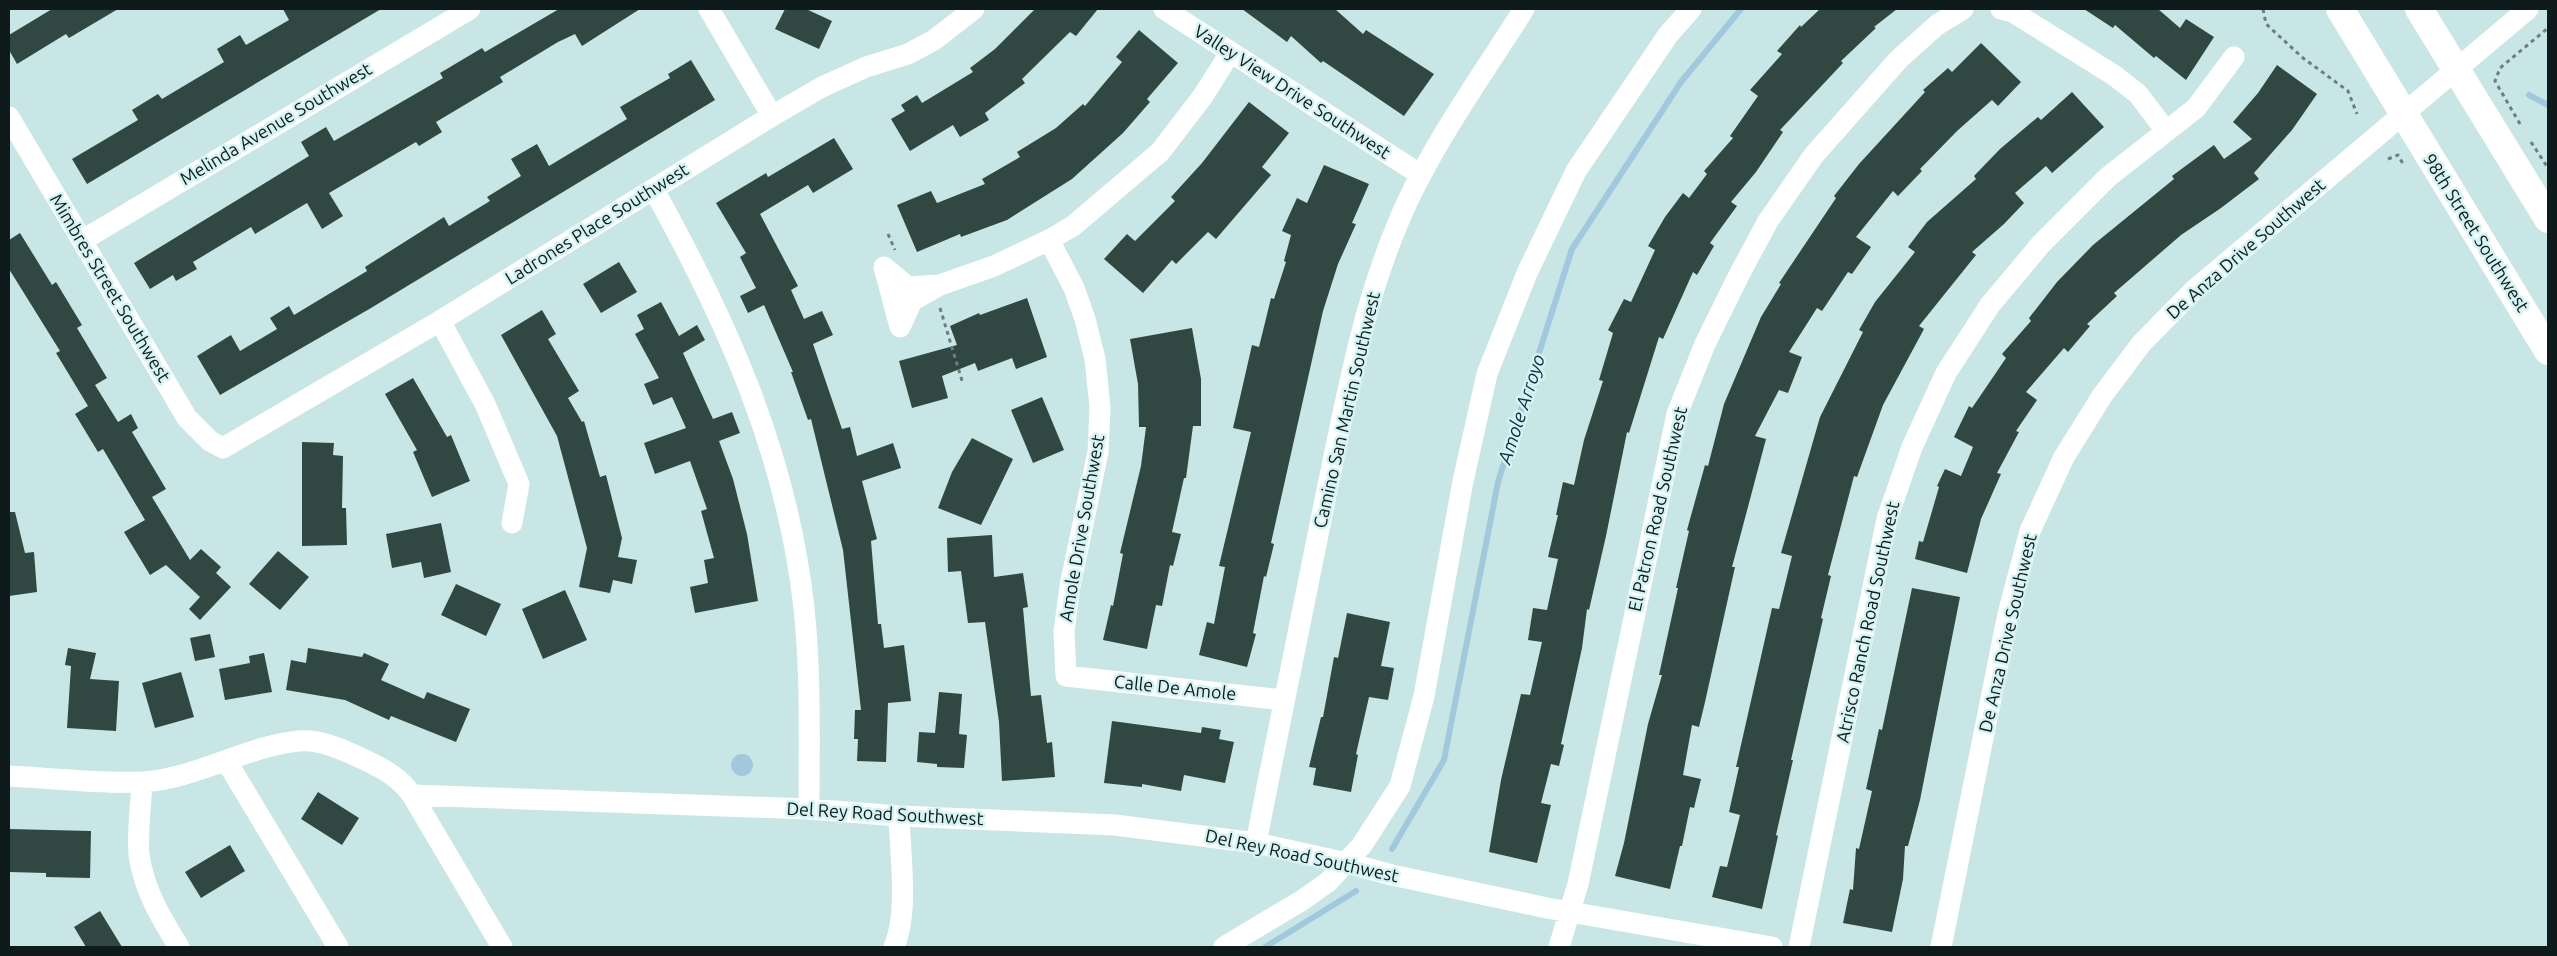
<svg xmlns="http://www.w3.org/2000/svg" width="2557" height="956" font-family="Ubuntu,sans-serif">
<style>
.water{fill:#a2c8de}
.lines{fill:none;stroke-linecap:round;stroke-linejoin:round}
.stream{stroke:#a2c8de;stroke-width:6}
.building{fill:#304841}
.path{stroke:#6c8080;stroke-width:3;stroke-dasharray:4 4;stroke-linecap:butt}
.minor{stroke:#fff;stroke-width:21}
.major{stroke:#fff;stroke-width:28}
.labels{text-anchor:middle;stroke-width:5;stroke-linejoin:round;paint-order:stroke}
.street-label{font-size:18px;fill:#0f1a1a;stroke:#d5f3f2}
.water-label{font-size:19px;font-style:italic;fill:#0c2d3e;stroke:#d5f3f2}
</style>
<rect width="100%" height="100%" fill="#c8e6e5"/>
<path class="water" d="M731 765a11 11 0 1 1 22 0a11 11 0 1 1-22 0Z"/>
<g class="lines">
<path class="stream" d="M2529 95 2548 105
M1392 849 1444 760 1498 482 1572 249 1681 82 1741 9
M1265 947 1356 891"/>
</g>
<path class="building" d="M52 9H118L69 38 66 34 17 64 9 50V35Z
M283 9H381L87 184 72 159 138 120 132 110 158 94 162 99 224 62 217 49 240 35 246 45 289 20Z
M559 9H640L582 46 575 34 558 42 500 77 503 82 436 122 442 132 419 146 416 142 329 193 343 216 322 229 307 203 255 234 251 227 193 262 197 269 176 281 173 275 150 289 134 263 309 156 301 142 326 127 334 141 443 78 440 73 482 48 485 52Z
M785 9H806L832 21 819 49 775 29Z
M1035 9H1098L1076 36 1070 32 1022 79 1025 83 985 113 989 120 960 137 953 125 910 151 891 119 905 111 901 105 917 95 922 103 973 72 970 68 995 49Z
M1242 9H1335L1363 34 1366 30 1434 74 1404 116 1323 61 1321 63 1291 36 1287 42Z
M1820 9H1897L1874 27 1876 28 1841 61 1843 63 1780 130 1783 132 1756 172 1731 202 1737 206 1710 243 1714 246 1697 275 1693 272 1663 339 1659 337 1629 433 1627 432 1606 536 1589 610 1587 609 1582 648 1561 744 1564 745 1559 766 1551 764 1541 803 1551 805 1537 863 1489 852 1501 780 1521 694 1530 695 1542 642 1528 640 1533 608 1547 610 1558 559 1548 557 1558 515H1556L1563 482 1574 485 1584 440 1603 381 1599 380 1613 333 1608 330 1624 299 1631 302 1655 250 1648 246 1665 217 1683 193 1689 198 1707 174 1704 171 1733 138 1730 136 1758 96 1750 90 1782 54 1777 51 1800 25 1801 27Z
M2084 9H2158L2180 28 2186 19 2214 37 2186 80 2156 56 2154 58 2115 25 2113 28Z
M1139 30 1178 63 1147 99 1150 102 1123 133 1072 179 1007 220 961 237 960 234 917 252 897 205 931 191 937 203 985 184 982 179 1020 157 1017 152 1056 128 1083 104 1085 106 1122 62 1116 57Z
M1981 43 2021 82 1998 106 1992 100 1957 131 1920 169 1922 171 1898 196 1893 191 1856 237 1871 247 1852 274 1848 272 1822 311 1817 308 1789 352 1802 357 1788 393 1779 390 1755 436 1766 439 1732 567H1735L1705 702 1699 727 1692 725 1683 775 1701 779 1694 808 1690 807 1682 846H1680L1670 889 1615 876 1624 843 1648 724 1662 675H1659L1678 588H1676L1689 531 1687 530 1705 465 1708 466 1724 404 1761 317 1781 284 1779 283 1836 198 1834 196 1859 164 1925 92 1923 90 1948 68 1952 72Z
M691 60 715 100 371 308 220 395 197 356 231 335 240 351 277 329 270 318 289 306 294 315 367 271 365 267 444 217 449 226 490 201 487 197 521 176 511 159 537 144 549 166 627 119 620 107 670 78 668 74Z
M2277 65 2317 94 2292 130 2254 173 2259 179 2221 208 2181 235 2114 293 2117 296 2087 324 2090 326 2068 352 2064 348 2026 392 2037 400 2016 431 2019 432 1997 473 2001 474 1981 519 1967 573 1915 559 1919 541 1923 542 1939 487 1937 486 1945 469 1961 476 1973 447 1954 437 1969 406 1972 408 2006 358 2002 354 2031 321 2029 318 2057 282 2093 245 2174 179 2172 176 2214 145 2224 159 2252 139 2233 122 2258 93Z
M2072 92 2104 127 2052 173 2046 166 2015 193 2024 203 2004 224 1972 252 1976 255 1919 326 1924 329 1883 405 1857 477 1854 476 1828 575 1831 576 1821 618 1823 619 1791 760H1793L1776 835 1778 836 1762 909 1712 897 1720 866 1727 867 1740 815 1729 812 1739 767H1736L1772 608 1779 609 1792 556 1781 553 1820 417 1863 332 1859 330 1875 302 1915 252 1908 247 1927 222 1976 179 1974 176 2000 149 2038 117 2041 120Z
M1249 102 1289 133 1262 167 1271 175 1216 239 1208 232 1176 264 1172 260 1143 293 1104 259 1127 234 1135 241 1175 201 1171 197 1202 163Z
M834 138 853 169 813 193 808 185 760 214 798 286 791 290 804 319 822 311 833 335 813 344 842 429 850 427 857 456 893 443 901 468 862 481 877 539 871 541 878 624H881L884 648 904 645 911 701 888 703 886 762 857 761 858 739H854L855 710H861L843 550 811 419 808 420 791 372H793L764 305 748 313 740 296 756 288 740 257 746 253 716 203 766 173 768 177Z
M1324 165 1369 184 1352 223 1356 224 1338 264 1323 311 1271 543 1274 544 1266 577 1264 576 1253 633 1256 634 1247 667 1199 655 1207 622 1214 624 1225 567 1219 566 1251 432 1233 428 1252 345 1259 347 1271 298 1274 299 1286 262 1284 261 1291 235 1282 231 1297 198 1307 203Z
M20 233 52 285 56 282 82 325 77 328 107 378 95 385 118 422 131 414 138 428 132 432 166 489 152 497 190 560 201 549 221 567 216 573 231 587 200 620 189 609 200 597 166 565 150 575 124 532 145 520 103 449 98 452 75 414 88 406 56 353 60 351 9 269V240Z
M619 262 637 292 601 313 583 284Z
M1027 298 1047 357 1016 369 1012 358 978 371 975 363 942 376 948 398 912 408 899 361 957 345 950 326 979 313 980 315Z
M661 302 679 336 697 325 705 340 683 353 713 419 732 412 740 433 719 441 733 479 747 534 758 601 695 613 690 587 708 583 704 560 714 558 701 511 707 509 690 461 655 474 644 443 686 428 672 397 653 405 644 384 659 378 635 334 644 329 637 315Z
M542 310 556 334 548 339 579 391 568 398 582 422 584 421 600 477 606 475 622 538 618 557 637 560 632 584 613 580 610 593 579 587 587 548 557 436 501 335Z
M1192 328 1201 379V426H1193L1186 478H1184L1172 532 1181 534 1173 566 1170 565 1162 606 1156 605 1147 649 1103 640 1111 605 1113 606 1123 554 1120 553 1141 466 1146 427H1139L1138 384 1130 339Z
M413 378 447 437 451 435 470 481 432 497 413 452 417 450 385 394Z
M1042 397 1064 450 1033 463 1011 410Z
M972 438 1013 459 981 525 938 508 952 472Z
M302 442 334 443 333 455 343 456 342 508H346L347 545 302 546Z
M9 512H15L25 553 34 552 37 592 9 596Z
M441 523 451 572 424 578 421 562 392 568 386 534Z
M992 535 994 577 1023 573 1028 607 1023 608 1031 696 1041 695 1047 743 1052 742 1055 777 1002 781 999 722 985 622 968 623 961 571 948 572 947 538Z
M278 551 309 577 280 610 249 584Z
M456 584 501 604 486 636 441 615Z
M1912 588 1960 597 1920 800 1908 846H1905L1903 879 1892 932 1843 923 1850 889 1853 890 1856 848 1859 849 1872 791 1866 789 1873 757 1879 729 1882 730Z
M565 590 587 640 543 659 522 609Z
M1347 613 1390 622 1381 666 1394 668 1388 700 1369 697 1356 754 1358 755 1351 792 1313 785 1316 768 1309 767 1321 717H1323L1334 657 1338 658Z
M210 634 215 657 195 661 190 638Z
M68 648 96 653 90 679 119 681 116 731 67 728 71 666 65 665Z
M308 648 362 657 364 653 389 664 381 680 424 699 427 692 470 709 456 742 391 716 389 720 345 700 286 690 291 660 306 663Z
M264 653 272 692 225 700 219 669 250 663 249 656Z
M181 672 194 717 155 728 142 683Z
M939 692 962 694 959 734 967 735 964 768 937 767V764L917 762 919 732 935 733Z
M1112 721 1201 733 1202 727 1221 730 1219 739 1234 742 1225 783 1184 775 1181 791 1142 784V787L1104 783Z
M318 792 359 818 342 845 301 819Z
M9 829 91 831 90 878 46 877V873L9 872Z
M230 845 245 871 201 898 185 872Z
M100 911 122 947H86L74 927Z"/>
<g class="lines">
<path class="path" d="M2263 9 2266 24 2303 58 2348 91 2357 114
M2520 124 2495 81 2500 68 2548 28
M2531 142 2548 168
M2388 159 2398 155 2403 164
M888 234 895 250
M940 308 963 384"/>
<path class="minor" d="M709 9 772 116
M1164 9 1421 175
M2001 9 2013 12 2115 76 2138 94 2166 131
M9 117 187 418 210 441 223 448 440 321 772 116 822 87 866 67 908 54 934 40 974 9
M654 190C728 323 787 455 804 608 811 675 809 742 809 809
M83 240 470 9
M1049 240 1074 288 1085 319 1095 359 1100 407 1098 452 1070 586 1064 632 1066 676 1283 700
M940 285 908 287 884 267 900 327 912 301 940 285 994 266 1049 240 1073 226 1160 152 1203 96 1230 53
M440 321 485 404 519 484 512 523
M227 762 338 947
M9 776C51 778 100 784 142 782 196 779 246 746 299 741 321 739 346 751 365 760 384 769 399 777 412 795L809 809 899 816 1115 825 1256 843 1351 864 1392 875 1547 908 1772 947
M142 782C141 805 137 832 139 855 144 890 161 918 179 947
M412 795 502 947
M1256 843C1279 725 1303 607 1327 490 1346 400 1362 308 1398 223 1428 150 1482 76 1524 9
M894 947C909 912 900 854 899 816
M1224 947 1301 901 1328 882 1362 845 1400 786 1424 696 1463 481 1487 374 1527 273 1576 171 1668 35 1691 9
M1559 947 1578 884 1677 414 1705 344 1739 275 1768 221 1814 155 1899 59 1937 25 1963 9
M1799 947 1887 519 1912 447 1946 373 1990 305 2041 244 2108 177 2196 108 2234 57
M1941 947 2008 614 2030 531 2064 457 2102 396 2141 344 2193 291 2528 9"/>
<path class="major" d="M2340 9 2548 351
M2419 9 2548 219"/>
</g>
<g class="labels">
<g class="street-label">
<text transform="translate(1292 92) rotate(33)" y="6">Valley View Drive Southwest</text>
<text transform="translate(276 124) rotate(-31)" y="6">Melinda Avenue Southwest</text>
<text transform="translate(597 224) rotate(-32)" y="6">Ladrones Place Southwest</text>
<text transform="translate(2476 233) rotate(58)" y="6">98th Street Southwest</text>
<text transform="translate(2246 249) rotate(-41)" y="6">De Anza Drive Southwest</text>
<text transform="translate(110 288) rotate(59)" y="6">Mimbres Street Southwest</text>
<text transform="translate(1347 410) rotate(-77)" y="6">Camino San Martin Southwest</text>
<text transform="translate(1658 509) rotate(-77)" y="6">El Patron Road Southwest</text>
<text transform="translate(1082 528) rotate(-80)" y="6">Amole Drive Southwest</text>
<text transform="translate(1868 622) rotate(-78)" y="6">Atrisco Ranch Road Southwest</text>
<text transform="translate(2008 633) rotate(-77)" y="6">De Anza Drive Southwest</text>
<text transform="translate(1175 688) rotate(6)" y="6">Calle De Amole</text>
<text transform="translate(885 814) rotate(3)" y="6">Del Rey Road Southwest</text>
<text transform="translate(1302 856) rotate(12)" y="6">Del Rey Road Southwest</text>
</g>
<g class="water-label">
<text transform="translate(1521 409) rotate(-72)" y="7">Amole Arroyo</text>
</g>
</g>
<rect width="2557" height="956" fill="none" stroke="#0f1a1a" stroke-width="20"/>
</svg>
